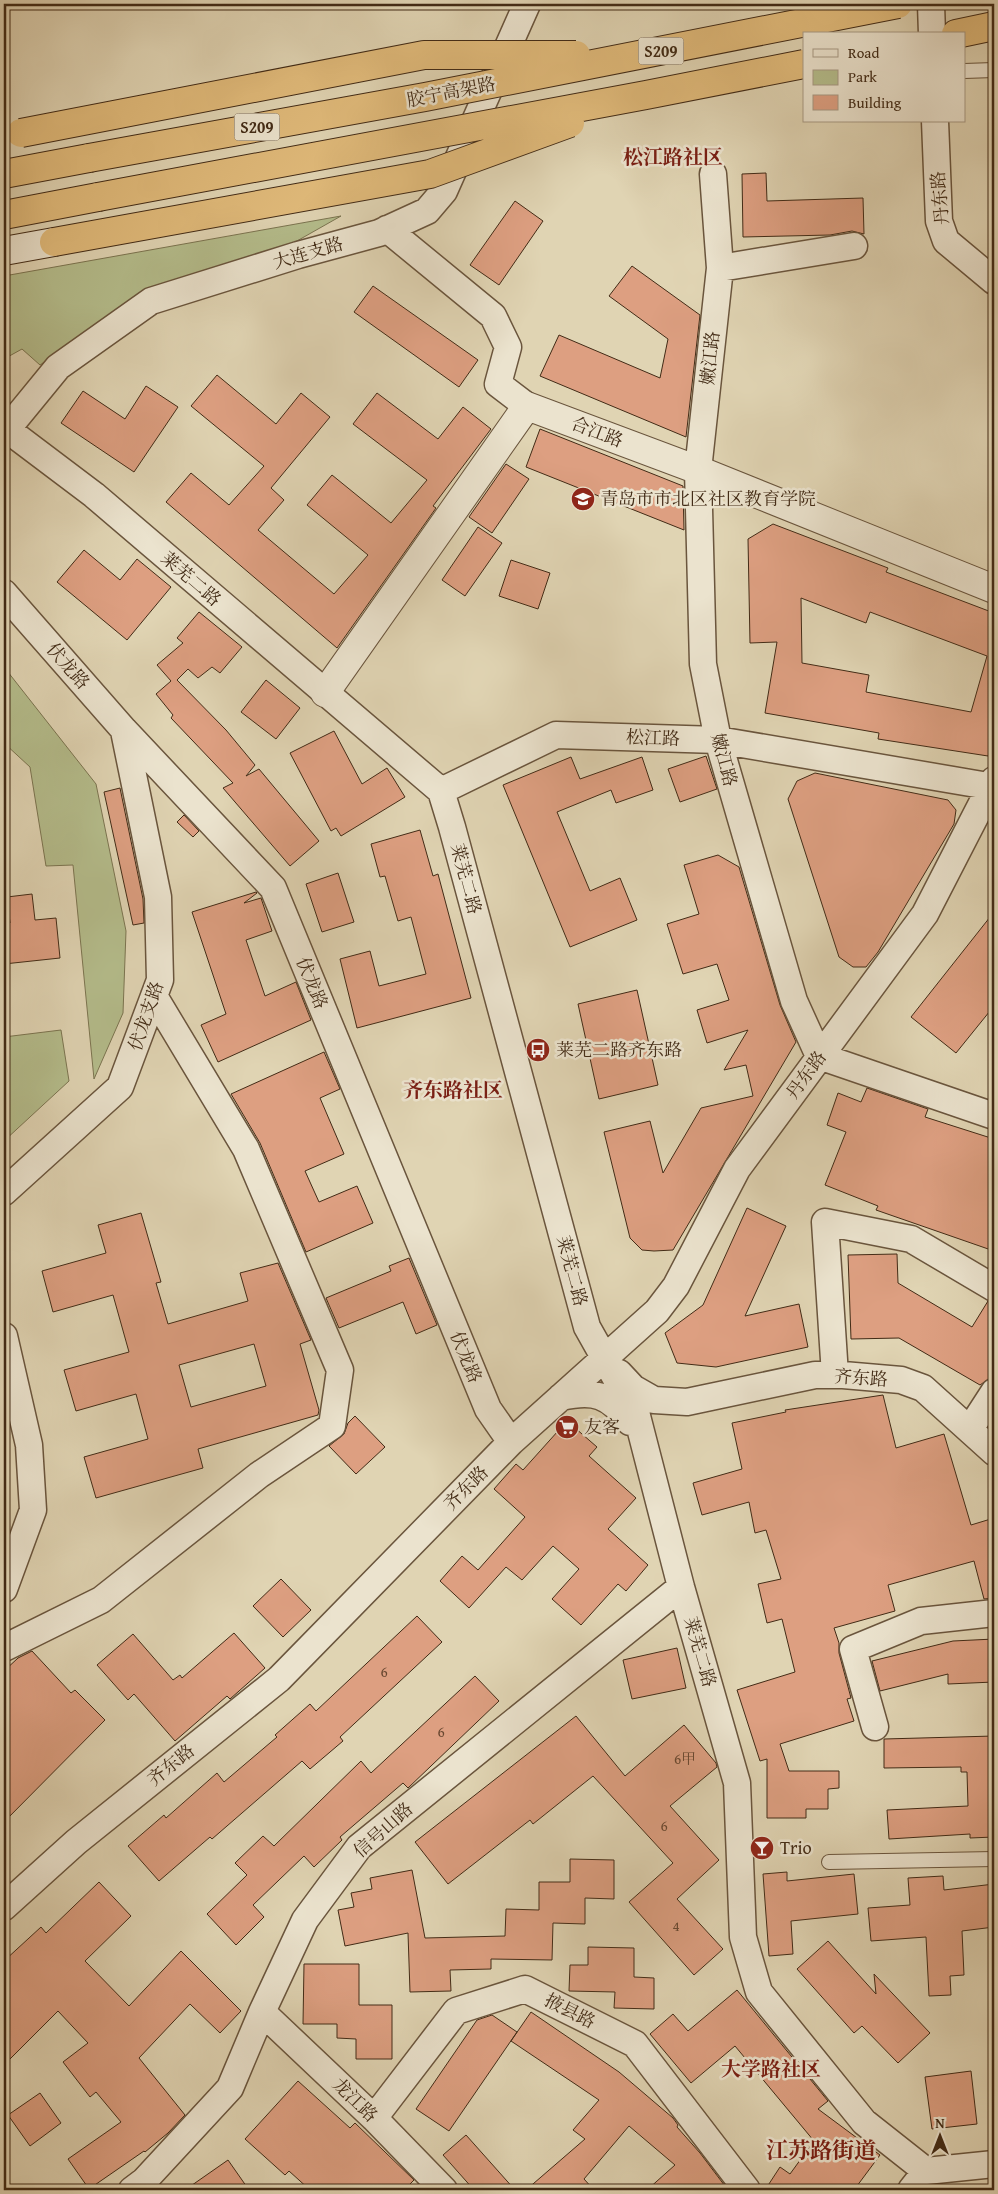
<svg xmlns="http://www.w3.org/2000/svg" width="998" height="2194" font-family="'Gentium Book Plus','Noto Serif SC',serif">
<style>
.green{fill:#b4bc8b;stroke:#7b7450}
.building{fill:#dd9f81;stroke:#422b16;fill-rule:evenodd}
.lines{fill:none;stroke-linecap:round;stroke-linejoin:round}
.service-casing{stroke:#6a553d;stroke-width:16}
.minor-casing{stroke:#6a553d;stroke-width:29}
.tertiary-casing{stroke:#6a553d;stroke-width:30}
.secondary-casing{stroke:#422b16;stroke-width:30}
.trunk-casing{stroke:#422b16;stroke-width:30}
.service{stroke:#ebe3ce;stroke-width:14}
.minor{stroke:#ebe3ce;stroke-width:26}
.tertiary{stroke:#ebe3ce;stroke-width:28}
.secondary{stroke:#ebe3ce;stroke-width:28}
.trunk{stroke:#e0ba7a;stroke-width:28}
.trunk-bridge-casing{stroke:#422b16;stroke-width:30;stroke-linecap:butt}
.trunk-bridge{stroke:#e0ba7a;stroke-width:28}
.labels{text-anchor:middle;stroke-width:5;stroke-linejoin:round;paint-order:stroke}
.number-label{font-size:15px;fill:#694831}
.shield{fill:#ebe3ce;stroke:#75624d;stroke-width:1}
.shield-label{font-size:16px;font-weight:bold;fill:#422b16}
.street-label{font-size:18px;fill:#422b16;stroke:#ebe3ce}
.poi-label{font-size:18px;fill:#422b16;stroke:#ebe3ce;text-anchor:start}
.quarter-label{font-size:20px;font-weight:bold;fill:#7a1f14;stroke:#ebe3ce}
.district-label{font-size:22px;font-weight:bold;fill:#7a1f14;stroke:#ebe3ce}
</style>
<rect width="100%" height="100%" fill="#e0d4b3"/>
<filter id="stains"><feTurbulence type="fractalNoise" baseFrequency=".004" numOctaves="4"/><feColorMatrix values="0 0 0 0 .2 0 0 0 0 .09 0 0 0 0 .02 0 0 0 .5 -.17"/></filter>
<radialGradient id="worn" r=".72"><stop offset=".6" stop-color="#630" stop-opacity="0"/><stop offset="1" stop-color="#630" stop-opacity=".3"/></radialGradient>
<path class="green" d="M341 216 281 250 143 294 40 365 22 349 4 359V276Z
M4 667 96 784 126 931 123 1013 94 1079 73 865 46 866 30 767 4 743Z
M61 1030 69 1081 4 1141V1037Z"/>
<path class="building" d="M766 173 767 201 863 198 864 234 852 231 830 235 743 237 742 174Z
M515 201 543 221 499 285 470 265Z
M632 266 700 315 686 437 540 376 559 335 660 378 668 339 609 296Z
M373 286 478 360 459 387 354 312Z
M217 375 276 424 301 393 330 417 271 488 284 500 258 530 334 594 368 555 307 505 332 475 391 523 427 480 353 424 377 393 438 439 463 407 491 429 433 506 436 508 337 648 166 502 191 473 229 505 264 466 191 406Z
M146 386 178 407 134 472 61 423 83 391 125 419Z
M540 429 683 486 684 530 526 467Z
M506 464 529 479 492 533 469 517Z
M773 524 888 568 886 572 994 613V738L988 756 878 739 879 733 765 713 777 642 750 643 748 539ZM801 598 866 623 870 612 987 656 971 712 866 692 869 675 802 663Z
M478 527 502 543 465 596 442 580Z
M84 550 120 580 137 559 171 587 127 640 57 582Z
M511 560 550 573 538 609 499 596Z
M199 612 242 647 220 673 212 667 198 678 188 669 177 680 226 730 255 765 246 776 259 769 319 841 290 866 223 788 233 783 171 718 173 715 156 694 171 681 157 665 183 643 177 638Z
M266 680 300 708 276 739 241 712Z
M334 731 362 784 387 768 405 797 341 836 336 828 331 831 290 753Z
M706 756 717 789 680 802 668 769Z
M571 757 580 779 642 757 653 790 616 803 611 790 557 812 590 891 620 878 637 920 570 947 503 785Z
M815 773 948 800 956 810 954 824 878 952 866 967H853L839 957 788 799 797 781Z
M120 788 143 899 144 923 133 925 104 792Z
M184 815 199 831 193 837 177 822Z
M420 830 433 876 438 874 471 998 357 1028 340 959 370 951 379 986 426 974 411 917 398 921 385 876 380 877 371 844Z
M718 855 739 867 780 1005 796 1042 673 1250 654 1251 642 1250 630 1238 604 1132 650 1121 663 1173 701 1108 753 1096 746 1065 724 1070 748 1030 707 1043 697 1010 729 1000 717 964 683 974 667 924 699 914 684 865Z
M338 873 354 922 322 932 306 884Z
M256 892 257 893 244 903 261 898 272 931 246 940 265 996 296 982 311 1020 218 1062 201 1025 226 1014 192 912Z
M32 894 35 920 56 918 60 958 4 964V924L10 923 7 897Z
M994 912V1006L956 1053 911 1017Z
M637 990 658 1085 599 1099 578 1004Z
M324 1052 340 1089 320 1098 344 1154 305 1171 319 1202 357 1186 373 1223 306 1252 260 1143 231 1094Z
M867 1088 928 1109 925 1117 994 1139V1251L876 1210 878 1206 825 1185 846 1132 827 1125 838 1093 861 1102Z
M747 1208 786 1226 745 1316 799 1304 808 1347 716 1367 677 1363 665 1333 703 1305Z
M141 1213 161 1282 156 1283 168 1324 248 1301 240 1273 278 1263 311 1340 300 1344 319 1410 318 1415 198 1449 203 1468 96 1498 84 1457 148 1439 136 1394 76 1411 64 1370 129 1352 113 1295 53 1312 42 1271 106 1253 98 1225ZM254 1344 266 1386 191 1407 179 1365Z
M897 1254 898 1283 972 1327 988 1301 994 1303V1371L990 1378 980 1385 899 1338 851 1339 848 1255Z
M409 1258 437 1325 416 1334 403 1302 339 1328 326 1298 391 1271 389 1266Z
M883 1395 896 1448 944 1434 971 1525 994 1518V1598L984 1599 974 1561 888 1585 895 1611 834 1628 839 1643V1653L851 1698 847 1699 854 1721 780 1744 789 1771H839V1788L828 1789V1809H806V1818H767V1759L760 1761 737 1690 795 1672 782 1619 767 1623 758 1584 781 1579 766 1530 755 1533 749 1502 702 1515 693 1483 742 1469 732 1423 786 1412 785 1410Z
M355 1416 385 1447 356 1474 329 1446 344 1434 348 1423Z
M567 1421 597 1447 589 1456 636 1498 608 1529 648 1565 626 1591 618 1584 581 1625 552 1599 579 1569 553 1546 522 1580 506 1567 469 1608 440 1581 462 1556 478 1570 525 1517 494 1489 516 1464 523 1470Z
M281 1579 311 1610 283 1637 253 1606Z
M417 1616 442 1642 340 1737 343 1741 310 1769 302 1761 212 1839 210 1837 159 1881 128 1846 164 1815 166 1818 217 1773 224 1782 277 1737 275 1735 310 1704 316 1711Z
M234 1633 265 1668 230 1699 227 1696 175 1741 134 1694 128 1700 97 1665 133 1634 173 1680 180 1675 182 1678Z
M994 1639V1682L948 1684V1674L880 1691 872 1661 953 1641Z
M677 1648 686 1688 632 1699 623 1660Z
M32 1651 71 1693 75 1690 105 1720 4 1822V1671L18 1658Z
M475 1676 499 1701 408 1788 403 1783 340 1837 342 1840 314 1867 304 1856 253 1905 264 1917 236 1945 207 1914 247 1875 235 1863 263 1836 274 1846 361 1761 371 1773Z
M576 1716 625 1776 684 1725 716 1763 717 1767 670 1806 719 1860 677 1899 723 1949 694 1975 629 1902 673 1863 593 1776 533 1824 530 1820 448 1884 415 1842Z
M994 1736V1837L970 1838V1834L889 1839 887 1810 968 1806 967 1772H961V1767L884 1768V1739Z
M570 1859 614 1860V1899L585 1898V1924L553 1923 552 1960 491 1959V1969L450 1970 451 1991 410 1992 408 1933 345 1946 338 1910 354 1907 351 1893 372 1889 370 1878 412 1870 425 1938 505 1936 506 1909 539 1910V1882H570Z
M787 1872V1881L854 1874 858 1914 791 1921 793 1954 769 1956 763 1874Z
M943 1876 944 1890 994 1884V1927L962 1931 964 1975 950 1976 951 1995 929 1996 926 1937 871 1941 868 1908 910 1905 908 1878Z
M99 1882 131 1916 85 1961 129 2006 181 1951 241 2011 220 2033 190 2004 139 2058 185 2115 168 2133 145 2152 144 2151 89 2189 68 2159 121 2122 96 2092 90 2097 63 2062 88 2043 58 2011 4 2065V1961L41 1927 46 1933Z
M828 1941 876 1994 874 1974 930 2033 898 2063 862 2026 854 2033 797 1969Z
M588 1947 634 1948V1977L654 1978V2009L614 2008 615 1992 569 1991 570 1965H588Z
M304 1964H359V2005H392V2059H356V2039L337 2038V2024H303Z
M737 1990 828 2101 818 2109 880 2155 854 2190H765L780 2167 790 2174 814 2141 735 2046 691 2083 650 2034 673 2014 688 2031Z
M531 2012 619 2072 673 2118 678 2125 677 2127 700 2153 728 2190H647L675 2165 629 2126 584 2179 594 2190H526L585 2139 573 2130 599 2100 511 2041Z
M492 2015 517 2032 449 2131 416 2109 477 2020Z
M971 2071 977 2124 932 2129 925 2077Z
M298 2081 350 2128 355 2123 414 2180 404 2190H310L289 2171 285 2175 245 2139Z
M40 2093 61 2123 30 2146 8 2115Z
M466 2135 515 2190H474L443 2155Z
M228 2160 249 2190H185Z"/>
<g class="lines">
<g class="service-casing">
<path id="service" d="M964 71 994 70
M829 1862 994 1859"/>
</g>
<g class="minor-casing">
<path id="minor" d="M931 4 932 34
M935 121 939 221 946 241 994 281
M713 174 720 268 698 470 703 664 718 740 794 1001 819 1056 994 1116
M387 229 493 316 508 347 498 384 527 406
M720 268 854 246
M4 427 94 495 441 791 452 827 587 1327 637 1416 681 1587 737 1783 743 1937 759 1992 864 2122 926 2171 994 2164
M8 428 58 367 151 301 298 255 379 233 427 211 444 191 527 4
M4 593 124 730 273 888 488 1409 511 1442
M441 791 556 735 718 740 994 787
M4 1192 120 1087 160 980 158 897 124 731
M4 1336 29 1445 33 1510 4 1589
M619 1373 633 1388 654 1400 687 1402 815 1375H843L901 1380 923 1388 994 1452
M835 1375 825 1222 911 1239 994 1288
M561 1397C594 1390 609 1394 630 1422
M970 1429 994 1392
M4 1648 101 1600 259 1475 332 1426 340 1370 246 1149 154 996
M875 1727 853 1649 921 1621 994 1613
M4 1907 76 1842 279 1679 511 1442 657 1311 676 1286 737 1169 925 914 994 780
M262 2012 374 2118 444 2190
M374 2118 456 2011 525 1989 635 2044 747 2190
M132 2190 144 2181 230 2088 262 2012 305 1920 359 1847 681 1587
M911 2190 926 2171"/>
</g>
<g class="tertiary-casing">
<path id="tertiary" d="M325 693 527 406 698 470 994 589"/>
</g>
<g class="secondary-casing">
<path id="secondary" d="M4 251 54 242"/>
</g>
<g class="trunk-casing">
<path id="trunk" d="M956 34 994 26
M4 174 89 158
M4 215 98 197"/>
</g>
<use href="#service" class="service"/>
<use href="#minor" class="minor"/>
<use href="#tertiary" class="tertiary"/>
<use href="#secondary" class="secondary"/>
<use href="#trunk" class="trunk"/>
<g class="trunk-bridge-casing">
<path id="trunk-bridge" d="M21 133 424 55H576
M89 158 425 97 898 4
M98 197 646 95 804 64
M54 242 430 174 570 123"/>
</g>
<use href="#trunk-bridge" class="trunk-bridge"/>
</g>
<defs>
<g id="university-disc" transform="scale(1.25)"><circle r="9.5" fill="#8f2418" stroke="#ebe3ce"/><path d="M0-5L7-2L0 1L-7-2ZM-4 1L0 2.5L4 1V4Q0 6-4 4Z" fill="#fff"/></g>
<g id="bus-disc" transform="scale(1.25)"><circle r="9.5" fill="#8f2418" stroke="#ebe3ce"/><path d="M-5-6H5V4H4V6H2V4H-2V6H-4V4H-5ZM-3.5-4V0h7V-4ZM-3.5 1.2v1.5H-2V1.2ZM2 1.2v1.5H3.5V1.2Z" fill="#fff"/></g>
<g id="supermarket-disc" transform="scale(1.25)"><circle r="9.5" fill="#8f2418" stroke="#ebe3ce"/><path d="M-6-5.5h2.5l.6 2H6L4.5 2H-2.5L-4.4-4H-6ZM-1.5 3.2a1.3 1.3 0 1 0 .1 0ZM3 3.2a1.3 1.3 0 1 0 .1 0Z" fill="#fff"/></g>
<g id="bar-disc" transform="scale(1.25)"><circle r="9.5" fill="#8f2418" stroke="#ebe3ce"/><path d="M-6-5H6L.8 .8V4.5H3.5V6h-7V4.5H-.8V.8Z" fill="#fff"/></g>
</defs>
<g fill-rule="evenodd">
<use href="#university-disc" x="583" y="499"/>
<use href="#bus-disc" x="538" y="1050"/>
<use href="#supermarket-disc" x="567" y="1427"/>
<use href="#bar-disc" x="762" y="1848"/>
</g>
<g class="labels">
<g class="number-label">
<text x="384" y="1677">6</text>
<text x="441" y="1737">6</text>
<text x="685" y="1764">6甲</text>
<text x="664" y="1831">6</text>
<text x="676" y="1931">4</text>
</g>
<g class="shield">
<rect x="638.5" y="37.5" width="45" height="27" rx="4"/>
<rect x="234.5" y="113.5" width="45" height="27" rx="4"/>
</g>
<g class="shield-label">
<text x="661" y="57">S209</text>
<text x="257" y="133">S209</text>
</g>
<g class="street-label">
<text transform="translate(451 92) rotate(-11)" y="6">胶宁高架路</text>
<text transform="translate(940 198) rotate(-95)" y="6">丹东路</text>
<text transform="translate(308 253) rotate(-16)" y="6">大连支路</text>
<text transform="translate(710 358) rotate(-84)" y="6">嫩江路</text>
<text transform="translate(597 432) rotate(21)" y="6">合江路</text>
<text transform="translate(191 579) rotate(41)" y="6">莱芜二路</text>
<text transform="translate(68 666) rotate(49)" y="6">伏龙路</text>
<text transform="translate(653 738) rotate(2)" y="6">松江路</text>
<text transform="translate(724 760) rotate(75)" y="6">嫩江路</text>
<text transform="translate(466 879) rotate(75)" y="6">莱芜二路</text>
<text transform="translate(312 983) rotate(68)" y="6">伏龙路</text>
<text transform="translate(146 1016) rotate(-71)" y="6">伏龙支路</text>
<text transform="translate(806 1075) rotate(-54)" y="6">丹东路</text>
<text transform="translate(572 1271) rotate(75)" y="6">莱芜二路</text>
<text transform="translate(466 1357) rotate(68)" y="6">伏龙路</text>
<text transform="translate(861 1378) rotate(4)" y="6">齐东路</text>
<text transform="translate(466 1488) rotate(-45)" y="6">齐东路</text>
<text transform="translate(700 1652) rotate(74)" y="6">莱芜二路</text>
<text transform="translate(171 1765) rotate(-39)" y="6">齐东路</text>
<text transform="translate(383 1830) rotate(-42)" y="6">信号山路</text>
<text transform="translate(570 2011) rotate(27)" y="6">掖县路</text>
<text transform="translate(355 2100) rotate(44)" y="6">龙江路</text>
</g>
<g class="poi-label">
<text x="600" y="505">青岛市市北区社区教育学院</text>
<text x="556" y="1056">莱芜二路齐东路</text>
<text x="584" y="1433">友客</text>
<text x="780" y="1854">Trio</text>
</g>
<g class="quarter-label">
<text x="673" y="164">松江路社区</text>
<text x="453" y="1097">齐东路社区</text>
<text x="771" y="2076">大学路社区</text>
</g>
<g class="district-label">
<text x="821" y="2158">江苏路街道</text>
</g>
</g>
<rect width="998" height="2194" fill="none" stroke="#e0d4b3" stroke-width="20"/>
<rect x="5" y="5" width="988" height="2184" fill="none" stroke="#422b16" stroke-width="2.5"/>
<rect x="10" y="10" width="978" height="2174" fill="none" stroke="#422b16"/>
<rect x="803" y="32" width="162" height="90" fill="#ebe3ce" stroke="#a79984"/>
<rect x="813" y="49" width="25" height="8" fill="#ebe3ce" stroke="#a79984"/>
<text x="848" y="58" font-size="15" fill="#422b16">Road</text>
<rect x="813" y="70" width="25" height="15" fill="#b4bc8b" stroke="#a79984"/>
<text x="848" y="82" font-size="15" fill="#422b16">Park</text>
<rect x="813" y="95" width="25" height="15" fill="#dd9f81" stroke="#a79984"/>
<text x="848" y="108" font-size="15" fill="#422b16">Building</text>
<g transform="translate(940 2136)" stroke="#ebe3ce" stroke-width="4" paint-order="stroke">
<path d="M0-4L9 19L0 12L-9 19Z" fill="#422b16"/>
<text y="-8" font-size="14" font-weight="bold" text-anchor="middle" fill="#422b16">N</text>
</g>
<rect width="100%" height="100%" filter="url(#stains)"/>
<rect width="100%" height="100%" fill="url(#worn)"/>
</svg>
